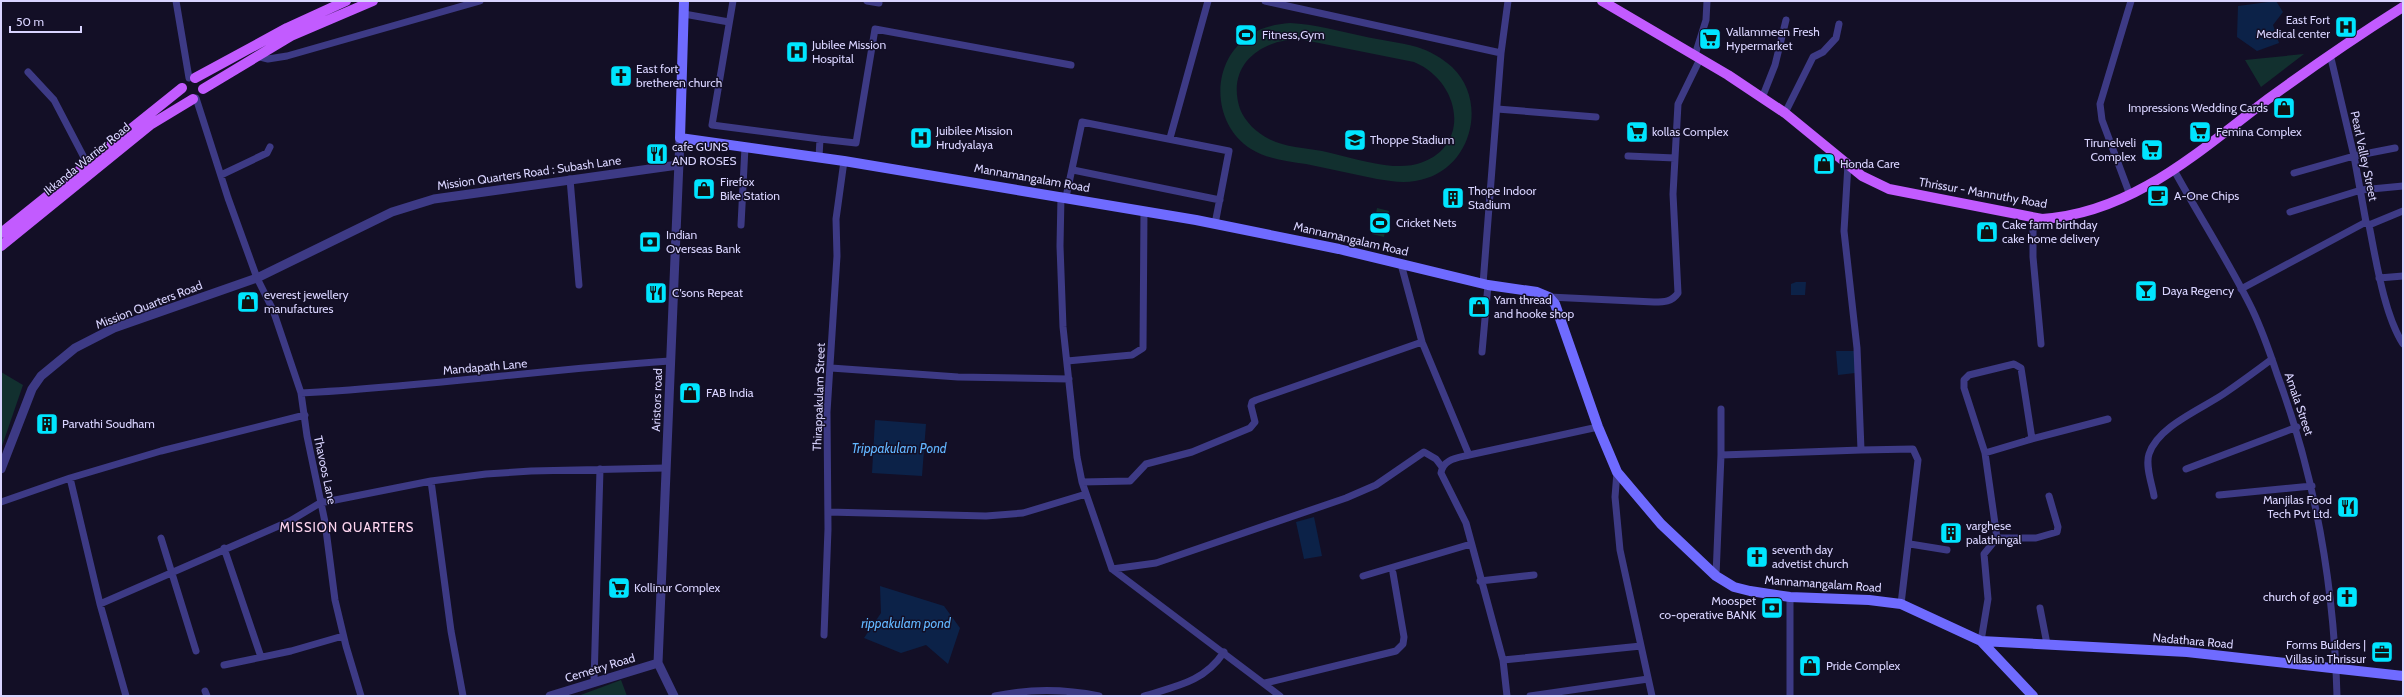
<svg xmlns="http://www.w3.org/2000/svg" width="2404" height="697" font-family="Cabin,sans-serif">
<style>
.green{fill:#12302f;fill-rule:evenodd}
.water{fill:#0c2248}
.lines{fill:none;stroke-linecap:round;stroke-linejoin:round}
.minor{stroke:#3d3a85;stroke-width:7}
.tertiary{stroke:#3d3a85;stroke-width:9}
.secondary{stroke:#6f6bff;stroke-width:10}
.primary{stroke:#c25bff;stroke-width:10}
.labels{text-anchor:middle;stroke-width:3;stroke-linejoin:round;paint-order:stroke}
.poi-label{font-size:12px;fill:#d9d4ff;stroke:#130f26;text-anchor:start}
.street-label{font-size:12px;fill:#d9d4ff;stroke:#130f26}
.water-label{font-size:13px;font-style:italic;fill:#62b6ff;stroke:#130f26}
.neighbourhood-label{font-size:13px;letter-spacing:1px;fill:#ffd6f0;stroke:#130f26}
</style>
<rect width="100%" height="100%" fill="#130f26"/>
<path class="green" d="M1290 23C1314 24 1338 31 1362 36 1380 40 1399 42 1417 47 1430 51 1442 58 1452 67 1487 100 1473 163 1427 178 1410 184 1395 182 1377 179 1353 174 1330 169 1306 164 1287 161 1267 159 1251 149 1210 123 1210 59 1252 34 1263 27 1276 24 1290 23ZM1299 39 1414 62C1462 82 1472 149 1417 164 1410 166 1401 166 1393 166 1370 164 1345 156 1322 151 1305 148 1284 147 1269 139 1257 133 1245 122 1240 109 1226 66 1259 40 1299 39Z
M2304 54 2261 87 2245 60Z
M1377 208 1389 211 1384 237 1372 234Z
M1 372 23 385 1 449Z
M621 680 627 696H578Z"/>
<path class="water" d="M2276 1 2283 12 2273 25 2279 43 2257 51 2237 37 2238 6Z
M1796 282H1806L1805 295H1791V284Z
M1836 351H1855V373L1838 375Z
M875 420 926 424 922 476 872 473Z
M1314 517 1322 556 1304 559 1296 522Z
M880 586 944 606 960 628 948 664 926 645 901 653 864 638 881 613Z"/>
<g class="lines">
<path class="minor" d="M176 1 189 78
M733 1 712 125 820 139 819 157
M867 1 879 3
M1265 1 1501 53
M684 14 729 22
M2330 54 2354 156 2366 222 2369 225 2403 211
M1695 55 1706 20 1707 1
M256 56 268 59 287 56 480 1
M28 72 54 100 89 167
M196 98 228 198 257 278 273 310 301 393 307 436 325 522 335 600 346 646 361 696
M1762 98 1775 65 1786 20
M1497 109 1596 117
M1785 113 1813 57 1823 52 1836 38 1839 24
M1170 138 1208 1
M820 139 856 143 875 29 1071 65
M1628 156 1675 158
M1073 170 1220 200
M2174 170C2199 216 2229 262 2252 309 2262 330 2270 353 2277 374 2316 479 2334 584 2337 696
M2294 173 2354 156 2395 148
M221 175 267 153 270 147
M570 179 579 285
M2130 195 2102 120 2100 104 2131 1
M1061 196 1060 246 1063 327 1077 457 1082 482 1112 569 1280 696
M1066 197 1082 122 1229 151 1215 224
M2290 212 2361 190 2403 186
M2033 217V257L2041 344
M741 225 745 147
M2369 225C2376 260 2384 314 2403 344
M1401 264 1422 342 1469 455 1598 427
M2379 278 2403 276
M1483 284 1501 53 1508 1
M2241 289 2366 222
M1549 297 1654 302C1664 302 1672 302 1678 293L1673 194 1678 104 1700 59
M1482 352 1488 285
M1067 361 1132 355 1143 348 1144 211
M831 368 958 377 1069 379
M301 393C424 387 547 369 670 361
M1721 409V455
M2028 440 2108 419
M1861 450 1913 449 1918 460 1901 604
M1469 455C1457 458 1443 459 1441 473L1466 523 1503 660 1507 696
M2186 469 2297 427
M1617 472 1615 497 1620 550 1652 696
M70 478 161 451 305 415
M431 481 451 631 463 696
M1082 482 1130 481 1146 464 1192 452 1250 428 1255 422 1251 406 1252 402 1256 400 1422 342
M2219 495 2312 486
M2154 496C2152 484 2145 466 2149 454 2158 426 2202 409 2225 393 2241 382 2256 371 2272 359
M1 502 70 478 100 604 126 696
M828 512 986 516 1023 513 1086 494
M161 538 196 651
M1997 538H2036L2057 532 2058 527 2049 496
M1910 544 1947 550
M224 548 261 657
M1112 569 1156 563 1346 498 1376 485 1424 452 1436 459 1442 467
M1363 576 1471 544
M1716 576 1721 455 1861 450 1857 348 1844 231 1848 164
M1480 581 1534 575
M1790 597V696
M100 604 290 521 320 503 431 481 486 474 531 471 666 468
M2040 608 2047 644
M824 635 828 529 827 412 837 256 836 219 844 161
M1981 641 1988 599 1984 554 1997 538 1985 453 1964 388V380L1969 375 2014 364 2021 368 2032 439 1985 453
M1503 660 1641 646
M224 665 291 651 343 636
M594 682 600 469
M1265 683 1396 651 1403 644 1404 637 1393 573
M205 691 207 696
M995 696C1028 689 1065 689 1099 696
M1144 696C1177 686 1204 682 1224 652
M1530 696 1648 679"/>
<path class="tertiary" d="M1 469 32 389 41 376 75 348 114 328 257 278 392 212 434 199 678 165
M550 696 658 663
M674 696 658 663 680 138"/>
<path class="secondary" d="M684 1 680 138 844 161 1196 220 1339 249 1488 285 1537 292 1549 297 1555 304 1598 427 1617 472 1661 524 1716 576 1734 587 1750 591 1790 597 1869 600 1901 604 1981 641 2033 696
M1981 641 2187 652 2403 676"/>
<path class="primary" d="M1602 1 1728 75 1785 113 1862 176 1889 189 2042 219C2133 213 2199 151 2268 99 2312 67 2357 36 2403 7
M195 78 287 28 346 1
M203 89 291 36 373 1
M1 233 182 88
M1 246 150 125 193 99"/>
</g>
<defs>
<g id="hospital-square" transform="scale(1.15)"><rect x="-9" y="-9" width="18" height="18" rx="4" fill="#00e5ff" stroke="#130f26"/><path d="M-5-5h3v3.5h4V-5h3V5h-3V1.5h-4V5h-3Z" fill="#111"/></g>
<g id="stadium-square" transform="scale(1.15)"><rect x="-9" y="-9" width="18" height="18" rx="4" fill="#00e5ff" stroke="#130f26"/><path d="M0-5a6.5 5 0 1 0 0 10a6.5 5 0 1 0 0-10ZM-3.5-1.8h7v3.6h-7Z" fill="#111"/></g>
<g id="supermarket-square" transform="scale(1.15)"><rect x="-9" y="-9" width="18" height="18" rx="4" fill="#00e5ff" stroke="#130f26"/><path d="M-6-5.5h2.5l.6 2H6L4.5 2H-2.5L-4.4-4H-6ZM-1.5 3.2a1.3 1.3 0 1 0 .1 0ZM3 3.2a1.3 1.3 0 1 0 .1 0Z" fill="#111"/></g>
<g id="church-square" transform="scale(1.15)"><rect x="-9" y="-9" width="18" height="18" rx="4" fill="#00e5ff" stroke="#130f26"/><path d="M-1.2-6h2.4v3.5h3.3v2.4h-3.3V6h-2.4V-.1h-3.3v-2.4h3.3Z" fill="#111"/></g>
<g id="shop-square" transform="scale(1.15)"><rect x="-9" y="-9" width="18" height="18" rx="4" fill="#00e5ff" stroke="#130f26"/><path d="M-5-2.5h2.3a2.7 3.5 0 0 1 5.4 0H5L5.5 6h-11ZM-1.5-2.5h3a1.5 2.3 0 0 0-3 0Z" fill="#111"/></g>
<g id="school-square" transform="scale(1.15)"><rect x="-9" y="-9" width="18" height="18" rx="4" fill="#00e5ff" stroke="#130f26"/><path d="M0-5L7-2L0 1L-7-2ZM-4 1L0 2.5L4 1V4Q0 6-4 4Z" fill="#111"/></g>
<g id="restaurant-square" transform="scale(1.15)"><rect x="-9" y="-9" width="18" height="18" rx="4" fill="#00e5ff" stroke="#130f26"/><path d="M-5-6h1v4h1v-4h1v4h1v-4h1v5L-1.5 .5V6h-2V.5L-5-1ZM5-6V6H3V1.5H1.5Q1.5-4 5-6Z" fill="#111"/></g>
<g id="cafe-square" transform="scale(1.15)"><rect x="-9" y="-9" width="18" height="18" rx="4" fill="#00e5ff" stroke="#130f26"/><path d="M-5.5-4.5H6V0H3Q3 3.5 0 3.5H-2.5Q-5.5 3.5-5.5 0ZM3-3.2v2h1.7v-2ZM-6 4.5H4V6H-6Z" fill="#111"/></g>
<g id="building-square" transform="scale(1.15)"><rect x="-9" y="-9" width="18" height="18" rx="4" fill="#00e5ff" stroke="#130f26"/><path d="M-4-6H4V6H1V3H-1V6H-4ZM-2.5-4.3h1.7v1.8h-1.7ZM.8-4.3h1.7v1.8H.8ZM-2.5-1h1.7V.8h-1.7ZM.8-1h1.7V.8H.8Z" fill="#111"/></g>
<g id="bank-square" transform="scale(1.15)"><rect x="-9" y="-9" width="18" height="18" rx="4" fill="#00e5ff" stroke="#130f26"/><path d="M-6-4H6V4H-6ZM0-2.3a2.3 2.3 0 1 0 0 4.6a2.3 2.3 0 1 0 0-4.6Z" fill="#111"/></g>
<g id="bar-square" transform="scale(1.15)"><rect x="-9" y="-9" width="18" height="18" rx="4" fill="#00e5ff" stroke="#130f26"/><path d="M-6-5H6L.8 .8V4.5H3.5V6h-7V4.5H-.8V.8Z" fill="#111"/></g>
<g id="office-square" transform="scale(1.15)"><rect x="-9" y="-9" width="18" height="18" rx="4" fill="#00e5ff" stroke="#130f26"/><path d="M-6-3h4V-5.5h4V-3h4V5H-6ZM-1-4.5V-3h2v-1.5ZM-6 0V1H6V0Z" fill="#111"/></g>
</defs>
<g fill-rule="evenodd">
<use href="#hospital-square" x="2346" y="27"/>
<use href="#stadium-square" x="1246" y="35"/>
<use href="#supermarket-square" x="1710" y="39"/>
<use href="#hospital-square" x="797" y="52"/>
<use href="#church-square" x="621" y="76"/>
<use href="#shop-square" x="2284" y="108"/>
<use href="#supermarket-square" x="1637" y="132"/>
<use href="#supermarket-square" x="2200" y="132"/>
<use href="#hospital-square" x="921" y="138"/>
<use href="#school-square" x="1355" y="140"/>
<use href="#supermarket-square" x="2152" y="150"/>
<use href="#restaurant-square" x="657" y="154"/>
<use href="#shop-square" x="1824" y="164"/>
<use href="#shop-square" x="704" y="189"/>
<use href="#cafe-square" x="2158" y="196"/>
<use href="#building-square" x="1453" y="198"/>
<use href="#stadium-square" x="1380" y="223"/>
<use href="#shop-square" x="1987" y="232"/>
<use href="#bank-square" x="650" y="242"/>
<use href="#bar-square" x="2146" y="291"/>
<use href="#restaurant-square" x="656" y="293"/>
<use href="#shop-square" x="248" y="302"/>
<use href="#shop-square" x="1479" y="307"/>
<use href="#shop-square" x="690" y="393"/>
<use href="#building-square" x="47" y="424"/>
<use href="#restaurant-square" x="2348" y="507"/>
<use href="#building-square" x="1951" y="533"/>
<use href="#church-square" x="1757" y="557"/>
<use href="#supermarket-square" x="619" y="588"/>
<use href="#church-square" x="2347" y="597"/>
<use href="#bank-square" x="1772" y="608"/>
<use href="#office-square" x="2382" y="652"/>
<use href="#shop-square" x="1810" y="666"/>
</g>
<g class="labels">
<g class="poi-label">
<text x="2330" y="24" text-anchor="end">East Fort<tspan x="2330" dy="14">Medical center</tspan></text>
<text x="1726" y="36">Vallammeen Fresh<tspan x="1726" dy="14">Hypermarket</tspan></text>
<text x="1262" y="39">Fitness,Gym</text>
<text x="812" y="49">Jubilee Mission<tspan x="812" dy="14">Hospital</tspan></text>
<text x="636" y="73">East fort<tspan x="636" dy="14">bretheren church</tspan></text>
<text x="2268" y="112" text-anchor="end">Impressions Wedding Cards</text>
<text x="936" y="135">Juibilee Mission<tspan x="936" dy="14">Hrudyalaya</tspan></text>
<text x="1652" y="136">kollas Complex</text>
<text x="2216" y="136">Femina Complex</text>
<text x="1370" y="144">Thoppe Stadium</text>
<text x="2136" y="147" text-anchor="end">Tirunelveli<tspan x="2136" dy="14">Complex</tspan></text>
<text x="672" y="151">cafe GUNS<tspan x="672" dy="14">AND ROSES</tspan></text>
<text x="1840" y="168">Honda Care</text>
<text x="720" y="186">Firefox<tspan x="720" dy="14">Bike Station</tspan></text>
<text x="1468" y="195">Thope Indoor<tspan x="1468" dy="14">Stadium</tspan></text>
<text x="2174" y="200">A-One Chips</text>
<text x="1396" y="227">Cricket Nets</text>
<text x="2002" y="229">Cake farm birthday<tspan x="2002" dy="14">cake home delivery</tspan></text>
<text x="666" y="239">Indian<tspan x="666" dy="14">Overseas Bank</tspan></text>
<text x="2162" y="295">Daya Regency</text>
<text x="672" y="297">C'sons Repeat</text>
<text x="264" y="299">everest jewellery<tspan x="264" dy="14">manufactures</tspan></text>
<text x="1494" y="304">Yarn thread<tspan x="1494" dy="14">and hooke shop</tspan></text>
<text x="706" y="397">FAB India</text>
<text x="62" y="428">Parvathi Soudham</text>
<text x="2332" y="504" text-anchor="end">Manjilas Food<tspan x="2332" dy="14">Tech Pvt Ltd.</tspan></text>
<text x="1966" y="530">varghese<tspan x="1966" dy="14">palathingal</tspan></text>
<text x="1772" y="554">seventh day<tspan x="1772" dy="14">advetist church</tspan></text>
<text x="634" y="592">Kollinur Complex</text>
<text x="2332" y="601" text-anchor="end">church of god</text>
<text x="1756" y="605" text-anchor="end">Moospet<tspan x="1756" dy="14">co-operative BANK</tspan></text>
<text x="2366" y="649" text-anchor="end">Forms Builders |<tspan x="2366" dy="14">Villas in Thrissur</tspan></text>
<text x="1826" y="670">Pride Complex</text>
</g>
<g class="street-label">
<text transform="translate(2364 156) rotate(78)" y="4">Pearl Valley Street</text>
<text transform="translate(87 159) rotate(-39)" y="4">Ikkanda Warrier Road</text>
<text transform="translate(529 173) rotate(-8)" y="4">Mission Quarters Road : Subash Lane</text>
<text transform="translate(1032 178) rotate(10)" y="4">Mannamangalam Road</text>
<text transform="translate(1983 193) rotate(10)" y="4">Thrissur - Mannuthy Road</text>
<text transform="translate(1351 239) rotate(13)" y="4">Mannamangalam Road</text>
<text transform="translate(149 305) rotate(-21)" y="4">Mission Quarters Road</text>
<text transform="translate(485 367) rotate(-5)" y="4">Mandapath Lane</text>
<text transform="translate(819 397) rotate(-88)" y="4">Thirappakulam Street</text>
<text transform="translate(657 400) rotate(-88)" y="4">Aristors road</text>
<text transform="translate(2299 404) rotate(71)" y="4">Amala Street</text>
<text transform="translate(325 470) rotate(78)" y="4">Thavoos Lane</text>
<text transform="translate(1823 584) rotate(4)" y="4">Mannamangalam Road</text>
<text transform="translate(2193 641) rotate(5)" y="4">Nadathara Road</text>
<text transform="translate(600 668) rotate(-17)" y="4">Cemetry Road</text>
</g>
<g class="water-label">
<text x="899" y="453">Trippakulam Pond</text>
<text x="906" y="628">rippakulam pond</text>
</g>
<g class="neighbourhood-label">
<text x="347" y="532">MISSION QUARTERS</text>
</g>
</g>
<rect width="2404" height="697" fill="none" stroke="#d9d4ff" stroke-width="4"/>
<path d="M10 26v6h71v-6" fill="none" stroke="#d9d4ff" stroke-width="2"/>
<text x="16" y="26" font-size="12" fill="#d9d4ff" stroke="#130f26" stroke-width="3" paint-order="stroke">50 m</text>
</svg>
